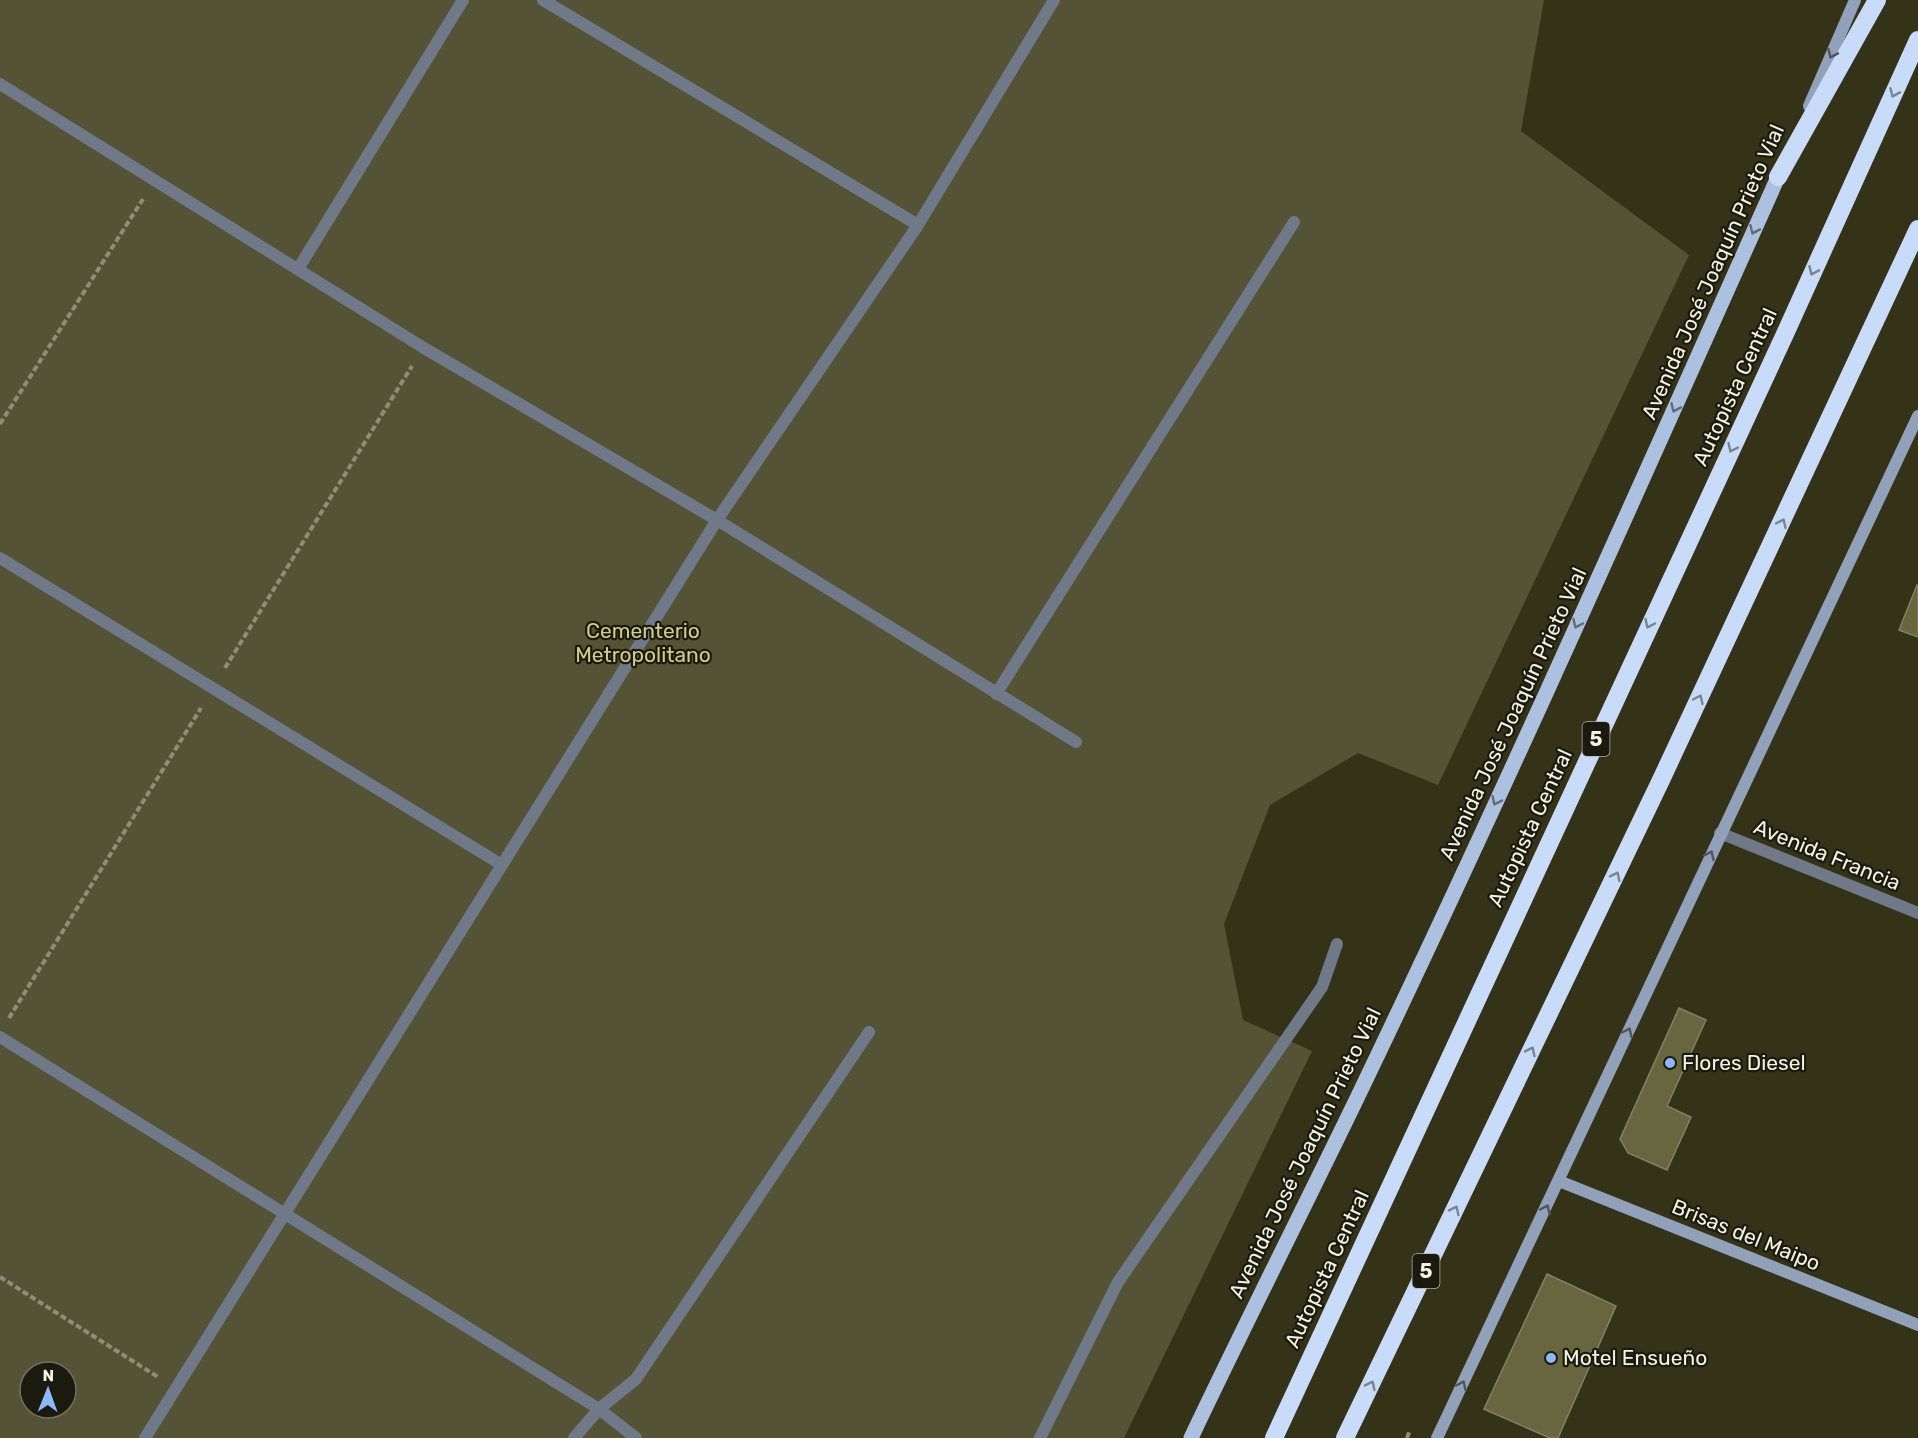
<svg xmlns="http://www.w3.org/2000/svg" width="1918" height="1438" font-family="Rubik,sans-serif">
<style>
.green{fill:#545336;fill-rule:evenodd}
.building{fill:#67663e;stroke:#828164;stroke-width:1.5}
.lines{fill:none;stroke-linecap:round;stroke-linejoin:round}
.path{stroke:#8e8e78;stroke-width:4;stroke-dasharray:6 3;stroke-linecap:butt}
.lane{stroke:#6f7988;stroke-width:12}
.street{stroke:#6f7988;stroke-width:12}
.secondary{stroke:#91a1b9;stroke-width:12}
.primary{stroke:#acc0df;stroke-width:15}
.highway{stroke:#c8dcf9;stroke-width:18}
.oneway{stroke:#50575b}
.oneway2{stroke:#7a858f}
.oneway3{stroke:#636d76}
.poi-dot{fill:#8cb9fc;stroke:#1a1a0e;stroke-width:2}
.labels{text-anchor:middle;stroke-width:4.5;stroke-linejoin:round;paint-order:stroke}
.shield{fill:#1a1a0e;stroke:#b2b2a3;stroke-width:1.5}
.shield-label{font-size:20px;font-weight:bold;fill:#f3f3e3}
.street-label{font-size:21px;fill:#f3f3e3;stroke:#1a1a0e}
.park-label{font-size:21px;fill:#d1ce8b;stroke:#1a1a0e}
.poi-label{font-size:21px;fill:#f3f3e3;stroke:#1a1a0e;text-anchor:start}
</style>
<rect width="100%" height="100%" fill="#343318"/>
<path class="green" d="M0 0H1544L1521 131 1689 255 1438 785 1358 753 1270 805 1224 924 1243 1020 1312 1051 1124 1438H0ZM30 1372H66V1408H30Z"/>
<path class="building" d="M1917 585 1918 586V637L1899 630Z
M1679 1008 1706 1020 1667 1106 1691 1117 1667 1170 1628 1153 1620 1139Z
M1547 1274 1616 1306 1558 1438H1550L1484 1409Z"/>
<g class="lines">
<path class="path" d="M0 424 143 199
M225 668 412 366
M9 1018 201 708
M0 1277 158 1377
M1407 1438 1410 1430"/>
<path class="lane" d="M543 0 918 225
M0 84 424 348 717 520 1076 742
M298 269 463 0
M0 558 502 865
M996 694 1294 222
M0 1037 599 1409 636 1438
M145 1438 717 520 918 225 1054 0
M574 1438 599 1409 636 1379 869 1032
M1040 1438 1118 1282 1322 987 1337 944"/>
<path class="street" d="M1720 833 1918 913"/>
<path class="secondary" d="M1809 106 1855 0
M1559 1181 1918 1325
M1437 1438 1918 416"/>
<path class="primary" d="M1191 1438C1246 1322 1304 1208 1360 1092 1505 790 1641 483 1778 177"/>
<path class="highway" d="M1778 177 1877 0
M1274 1438 1785 334 1918 40
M1345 1438 1661 780 1918 229"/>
</g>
<defs><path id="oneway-chevron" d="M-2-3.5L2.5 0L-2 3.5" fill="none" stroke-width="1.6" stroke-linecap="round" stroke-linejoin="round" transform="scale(1.5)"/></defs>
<g class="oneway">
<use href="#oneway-chevron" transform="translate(1832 54) rotate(114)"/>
<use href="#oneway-chevron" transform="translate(1710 855) rotate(-65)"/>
<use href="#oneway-chevron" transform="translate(1628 1032) rotate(-65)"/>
<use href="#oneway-chevron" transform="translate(1546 1209) rotate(-65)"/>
<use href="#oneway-chevron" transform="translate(1462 1385) rotate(-65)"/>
</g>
<g class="oneway2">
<use href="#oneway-chevron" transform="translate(1894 93) rotate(114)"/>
<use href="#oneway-chevron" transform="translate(1813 271) rotate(114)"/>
<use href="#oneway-chevron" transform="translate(1732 448) rotate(115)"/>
<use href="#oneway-chevron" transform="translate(1782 523) rotate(-65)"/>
<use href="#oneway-chevron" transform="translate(1649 624) rotate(115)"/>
<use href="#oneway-chevron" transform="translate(1699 699) rotate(-65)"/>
<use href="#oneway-chevron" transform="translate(1616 876) rotate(-64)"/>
<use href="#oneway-chevron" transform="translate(1531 1051) rotate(-64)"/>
<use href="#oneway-chevron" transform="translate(1455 1210) rotate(-64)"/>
<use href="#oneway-chevron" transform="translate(1371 1385) rotate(-64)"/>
</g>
<g class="oneway3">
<use href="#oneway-chevron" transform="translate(1754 230) rotate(114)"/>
<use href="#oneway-chevron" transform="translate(1675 408) rotate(114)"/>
<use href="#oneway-chevron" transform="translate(1577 624) rotate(115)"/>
<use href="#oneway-chevron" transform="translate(1496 801) rotate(115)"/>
</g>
<g class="poi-dot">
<circle cx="1670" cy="1063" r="6"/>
<circle cx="1551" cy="1358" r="6"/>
</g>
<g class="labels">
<g class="shield">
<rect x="1582.5" y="722" width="27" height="34" rx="4.5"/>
<rect x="1412.5" y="1254" width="27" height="34" rx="4.5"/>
</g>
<g class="shield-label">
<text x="1596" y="746">5</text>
<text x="1426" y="1278">5</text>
</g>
<g class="street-label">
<text transform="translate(1713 272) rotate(-66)" y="7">Avenida José Joaquín Prieto Vial</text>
<text transform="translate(1735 387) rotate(-65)" y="7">Autopista Central</text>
<text transform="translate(1513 714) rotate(-65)" y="7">Avenida José Joaquín Prieto Vial</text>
<text transform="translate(1530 828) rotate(-65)" y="7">Autopista Central</text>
<text transform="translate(1827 855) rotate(22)" y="7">Avenida Francia</text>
<text transform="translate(1305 1153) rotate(-64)" y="7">Avenida José Joaquín Prieto Vial</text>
<text transform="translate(1746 1235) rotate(22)" y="7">Brisas del Maipo</text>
<text transform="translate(1327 1269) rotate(-65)" y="7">Autopista Central</text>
</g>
<g class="park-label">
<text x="643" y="638">Cementerio<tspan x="643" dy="24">Metropolitano</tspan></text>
</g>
<g class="poi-label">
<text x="1682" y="1070">Flores Diesel</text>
<text x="1563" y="1365">Motel Ensueño</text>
</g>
</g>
<g transform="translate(48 1390) rotate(1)"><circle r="28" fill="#1a1a0e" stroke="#717163" stroke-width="1.5"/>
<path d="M0-4.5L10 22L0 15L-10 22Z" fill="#8cb9fc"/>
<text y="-9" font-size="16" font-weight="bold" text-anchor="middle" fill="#f3f3e3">N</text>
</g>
</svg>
